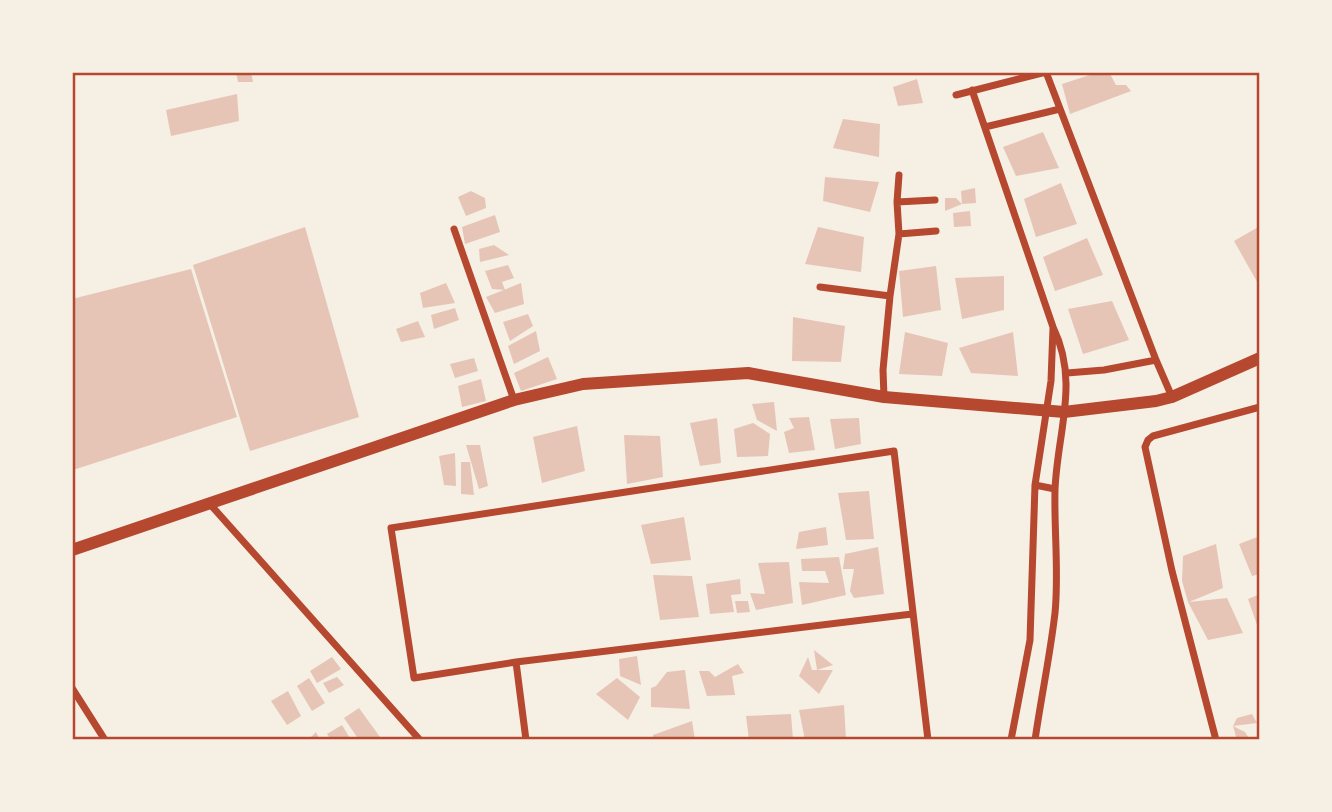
<svg xmlns="http://www.w3.org/2000/svg" width="1332" height="812" font-family="'PT Serif',serif">
<style>
.building{fill:#e6c5b7}
.lines{fill:none;stroke-linecap:round;stroke-linejoin:round}
.minor{stroke:#b5482f;stroke-width:7}
.tertiary{stroke:#b5482f;stroke-width:12}
.neatline{fill:none;stroke:#b5482f;stroke-width:2.5}
</style>
<rect width="100%" height="100%" fill="#f6efe4"/>
<path class="building" d="M236 72H251L253 82H238Z
M1099 72H1109L1116 85H1126L1131 91 1070 114 1062 84Z
M917 79 923 103 898 106 893 87Z
M237 94 239 121 171 136 166 110Z
M843 119 880 124 879 157 833 148Z
M1043 132 1059 168 1016 176 1003 147Z
M825 177 879 182 870 212 823 201Z
M1061 183 1077 224 1036 237 1024 199Z
M975 188 976 203 962 204 961 191Z
M471 191 485 198 486 208 466 216 458 197Z
M945 198H956L962 204 945 211Z
M970 211 971 226 954 227 953 213Z
M495 215 500 232 465 244 462 227Z
M1260 226V287L1234 241Z
M305 227 359 417 250 451 193 265Z
M818 227 864 237 861 272 805 264Z
M1087 238 1103 275 1055 291 1043 257Z
M494 245 509 255 480 262 479 249Z
M508 265 514 278 502 282 505 290 492 289 485 271Z
M936 266 941 310 903 317 899 271Z
M191 269 237 417 73 470 72 299Z
M1004 276V310L962 319 955 278Z
M446 283 455 303 423 308 420 293Z
M521 283 524 304 495 313 486 297Z
M1112 301 1129 340 1083 354 1068 309Z
M455 308 459 320 434 329 431 315Z
M528 314 533 326 510 341 503 322Z
M793 317 845 326 841 362 792 361Z
M418 321 425 337 401 342 396 329Z
M536 331 540 351 514 364 508 346Z
M905 332 948 343 942 376 899 374Z
M1013 332 1018 376 971 373 959 348Z
M548 357 557 379 521 391 514 373Z
M474 358 478 371 455 378 450 364Z
M481 379 486 401 462 407 458 386Z
M774 402 777 431 757 420 752 404Z
M809 417 815 450 789 453 784 432 794 428 789 418Z
M717 418 721 463 700 466 690 423Z
M859 418 861 444 835 449 830 419Z
M753 423 770 434 768 456 737 457 734 429Z
M577 426 585 471 542 483 533 437Z
M624 435 660 436 663 477 627 484Z
M466 445H480L488 486 479 489Z
M455 453 456 486 444 485 439 456Z
M461 462H470L474 495 461 494Z
M869 491 874 539 846 540 838 493Z
M684 517 691 560 651 564 641 525Z
M826 527 828 545 796 549 799 532Z
M1260 536V574L1252 576 1239 544Z
M1216 544 1223 588 1189 602 1227 598 1243 633 1208 640 1188 602 1182 581 1183 556Z
M878 547 884 594 854 598 850 591 854 569H843L845 554Z
M839 557 846 595 802 605 799 582 829 583 825 571H802L801 559Z
M789 562 793 603 756 610 750 593 765 594 758 563Z
M653 575 692 576 699 617 660 620Z
M740 579 741 594 731 595 734 612 710 614 706 584Z
M1260 594V624L1257 625 1248 599Z
M735 601H748L750 612 737 613Z
M814 650 833 665 817 670Z
M637 656 641 685 620 676 619 659Z
M332 657 341 669 317 683 310 671Z
M808 657 812 670H833L819 694 799 676Z
M738 664 744 673 732 676 735 695 707 696 699 671H709L715 677Z
M685 670 690 709 651 707V688L656 686 667 672Z
M337 677 344 685 329 693 323 683Z
M309 678 325 703 312 711 297 686Z
M617 678 640 697 628 720 596 694Z
M288 691 301 716 287 725 271 701Z
M844 705 846 740H805L799 710Z
M359 708 380 737 374 740H359L344 718Z
M791 714 793 740H749L746 716Z
M1252 714 1257 723 1233 726 1237 718Z
M692 721 695 740H653V735Z
M342 725 351 740H331L327 734Z
M1233 726 1245 732 1250 740H1237Z
M316 732 320 740H308Z"/>
<g class="lines">
<path class="minor" d="M1046 72 1156 360 1172 397
M972 90 1053 327C1080 382 1057 433 1055 490 1054 531 1059 573 1055 613 1050 656 1041 698 1035 740
M956 95 1046 72
M985 127 1060 109
M897 202 935 200
M454 229 514 400
M899 234 936 231
M820 287 890 296
M1067 373 1104 370 1156 360
M884 397 883 370 890 296 899 234 897 202 899 175
M1035 485 1055 489
M209 503 420 740
M912 614 516 662 414 678 391 528 894 451 928 740
M516 662 526 740
M72 688 105 740
M1011 740 1030 640 1035 485 1051 381 1053 328
M1216 740 1172 571 1145 447 1148 440 1153 436 1260 407"/>
<path class="tertiary" d="M72 550 514 400 583 384 748 373 884 397 1064 412 1156 401 1172 397 1260 358"/>
</g>
<rect width="1332" height="812" fill="none" stroke="#f6efe4" stroke-width="147"/>
<rect x="74" y="74" width="1184" height="664" class="neatline"/>
</svg>
